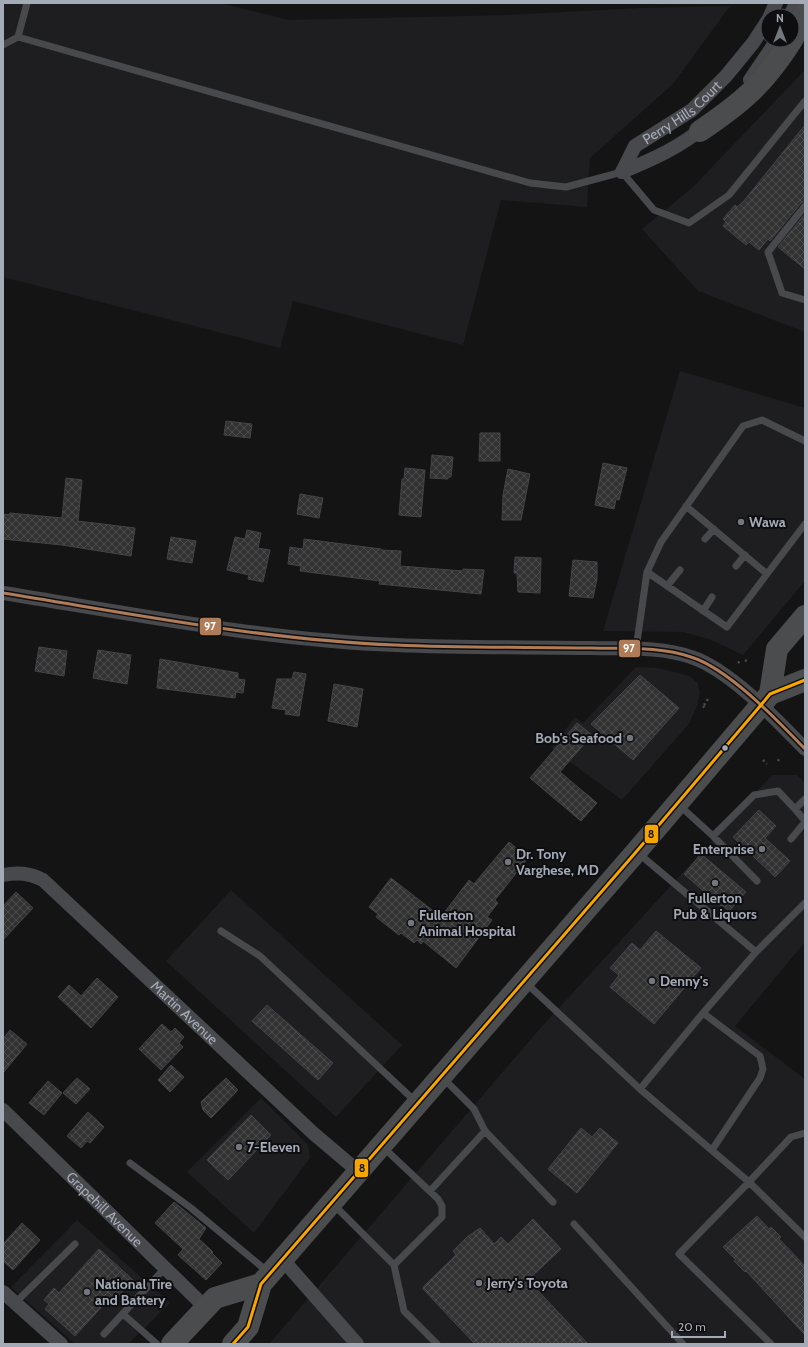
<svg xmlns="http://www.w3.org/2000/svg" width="808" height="1347" font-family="Cabin,sans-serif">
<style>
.built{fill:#1e1e20}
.building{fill:url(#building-cross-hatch);stroke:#424448}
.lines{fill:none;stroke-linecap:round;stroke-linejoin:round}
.path{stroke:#4a4b4f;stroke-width:2.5;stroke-dasharray:2 3;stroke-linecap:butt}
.service{stroke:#48494d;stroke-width:7}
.minor{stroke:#48494d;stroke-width:14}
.trunk{stroke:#4a4c4e;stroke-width:22}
.bus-1-casing{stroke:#0e0e10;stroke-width:6}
.bus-2-casing{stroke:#0e0e10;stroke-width:6}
.bus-1{stroke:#b07c57;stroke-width:3}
.bus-2{stroke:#f7a600;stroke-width:3}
.poi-dot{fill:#72767d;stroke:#0e0e10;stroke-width:1.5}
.bus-dot{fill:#a4aab6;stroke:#0e0e10;stroke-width:1.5}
.labels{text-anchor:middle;stroke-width:4;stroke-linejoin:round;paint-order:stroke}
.street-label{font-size:14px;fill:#a4aab6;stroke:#0e0e10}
.poi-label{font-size:14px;font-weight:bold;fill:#a4aab6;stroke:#0e0e10;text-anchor:start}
.line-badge{stroke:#0e0e10;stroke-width:1.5}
.badge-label{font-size:11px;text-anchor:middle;font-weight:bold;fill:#fff}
.pale-badge-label{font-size:11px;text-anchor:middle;font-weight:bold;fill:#111}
</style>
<defs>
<pattern id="building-cross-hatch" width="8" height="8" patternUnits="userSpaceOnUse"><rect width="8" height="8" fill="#323233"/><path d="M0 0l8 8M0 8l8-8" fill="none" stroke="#4d4d4e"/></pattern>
</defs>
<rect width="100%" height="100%" fill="#141414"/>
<path class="built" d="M3 3H221L288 20 508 15 639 8 730 6 673 84 590 158 587 207 501 200 463 345 293 301 280 348 3 277Z
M805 70V332L698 291 642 229 693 187Z
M680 371 805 408V581L743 655 709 639 683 632 603 631Z
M636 667 658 668 690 676 698 684 700 693 697 706 689 724 622 800 551 748 575 717 583 723Z
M772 775H797L805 783V942L735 1026 805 1079V1344H269L537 1032Z
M231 890 402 1045 336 1117 166 961Z
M261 1098 308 1145 310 1158 254 1233 187 1172Z
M77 1220 170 1303 128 1344H75L11 1287Z"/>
<path class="building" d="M805 125V201L801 203 770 241 768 239 759 250 749 242 746 245 723 226 726 222 723 219 735 205 737 207 743 202Z
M805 214V269L778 247Z
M226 421 252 424 250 438 224 435Z
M480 433H500V461H479Z
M432 455 453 457 451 477H448V479L430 478Z
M603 463 627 468 619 500 616 499 614 509 595 505Z
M405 468 425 470 421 517 399 515 402 479H404Z
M508 469 530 474 521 520H502L503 495Z
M66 478 82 480 78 521 135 528 131 556 62 545 3 539V514L9 515 10 513 62 518Z
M300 494 323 498 319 518 297 514Z
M247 530 261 533 258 548 270 550 263 582 248 579 249 575 227 570 235 537 245 539Z
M171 537 196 541 192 563 167 559Z
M304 539 381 549V550L401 551 400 566 463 571V569L484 570 481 594 379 584 380 581 300 571 301 566 288 564 290 547 303 549Z
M515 557 541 558 540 593 518 592 517 573H514Z
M573 560 597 562V579L593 598 569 596Z
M39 647 67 651 64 676 35 671Z
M98 650 131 655 127 684 93 678Z
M160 659 238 673V679L245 680 243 693 236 692 235 698 157 688Z
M294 672 306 674 299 716 285 714 286 710 272 708 277 679H292Z
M640 675 679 708 633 760 591 724Z
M334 684 363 689 357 727 328 721Z
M577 723 592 735 560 772 597 803 581 821 530 778Z
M759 810 776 826 765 838 790 861 775 877 733 837Z
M509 842 528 858 495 900 498 903 487 917 492 920 456 968 423 941 421 944 417 940 414 943 401 933 399 935 376 917 378 914 369 907 391 878 441 917 469 880 474 884Z
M701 854 746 892 729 911 722 905 721 906 684 874Z
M16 892 33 908 3 940V906Z
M656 931 701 968 654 1024 610 987 619 975 610 968 632 943 640 950Z
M97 978 118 997 91 1028 58 997 69 985 81 996Z
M267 1005 333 1063 318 1080 252 1021Z
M162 1024 171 1032 175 1028 184 1037 179 1043 183 1047 161 1070 139 1049Z
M10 1030 27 1044 3 1073V1039Z
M171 1065 184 1077 170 1092 158 1080Z
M77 1078 90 1089 76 1104 63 1093Z
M226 1078 238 1090 211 1118 203 1110 201 1102Z
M48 1081 62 1093 44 1115 29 1103Z
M88 1112 104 1127 90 1143 87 1141 81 1148 67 1136Z
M251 1115 271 1135 228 1180 207 1160Z
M581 1128 592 1137 600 1128 618 1143 577 1193 548 1169Z
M174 1202 206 1228 199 1239 213 1252 212 1253 222 1263 206 1280 178 1255 183 1249 155 1223Z
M757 1216 769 1229 771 1227 781 1237 779 1239 805 1266V1335L746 1271 745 1272 734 1261 736 1260 723 1247Z
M533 1219 561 1249 528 1280 588 1344H475L423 1289 424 1286 456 1255 453 1251 467 1237 480 1228 494 1244 501 1237 508 1244Z
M22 1223 40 1240 13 1270 3 1261V1244Z
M99 1249 133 1280 119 1295 116 1291 75 1336 45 1309 49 1304 44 1300 54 1288 59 1293Z"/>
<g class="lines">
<path class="path" d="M745 660 748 662
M738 663 741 660
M704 705 708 699
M703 706 706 709
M763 760 767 764
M778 761 779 759"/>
<path class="service" d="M18 37 27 3
M3 45 18 37 530 183 566 187 622 172 654 210 689 223 729 195 805 101
M805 206 768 252 782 293 805 300
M686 506 767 574 805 524
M705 539 714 529
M736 566 745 555
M647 572 727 627 767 574
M667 586 680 570
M703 611 712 597
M636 649 647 572 661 542 743 426 762 420 805 441
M679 805 713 836 757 881
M795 809 805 821
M713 836 754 795 778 791 795 809 805 799
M791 839 805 822
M638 853 756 952 805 903
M221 931 260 956 416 1102
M526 983 640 1089 749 1182 791 1137 805 1133
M703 1013 760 1056 763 1069 760 1078 712 1150
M443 1078 474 1109 485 1131 553 1202
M640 1089 703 1013 756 952
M383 1147 438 1199 442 1206V1217L394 1265
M130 1163 191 1208 268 1272
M430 1191 485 1131
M333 1204 394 1265 404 1311 437 1344
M574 1224 683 1344
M15 1303 75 1244
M123 1314 157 1344
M104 1334 166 1267
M771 1344 679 1254 749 1182 805 1237"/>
<g class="minor">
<path d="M770 16 776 3"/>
<path d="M790 16 796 3"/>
<path d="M750 80 777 40"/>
<path id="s1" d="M622 172 635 146 692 110 726 76 753 43 768 20"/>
<path d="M622 172C651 160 681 147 705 126"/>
<path d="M3 593C134 614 264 640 396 645 461 648 526 647 591 648 623 649 660 646 691 657 729 669 777 720 805 749"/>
<path id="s2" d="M3 875C18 872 29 873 43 880L313 1133 359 1172"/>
<path id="s3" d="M3 1110 206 1308"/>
<path d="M283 1260 357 1344"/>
<path d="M3 1292 61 1344"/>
</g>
<path class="trunk" d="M792 40 805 14
M700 131C743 102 764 84 792 40
M770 694 777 649 805 616
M172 1344 215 1298 261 1284
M233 1344 248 1327 261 1284 636 852 761 705 770 694 805 680"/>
<g class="bus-1-casing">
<path id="bus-1" d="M3 593C134 614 264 640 396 645 461 648 526 647 591 648 623 649 660 646 691 657 729 669 777 720 805 749"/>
</g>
<g class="bus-2-casing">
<path id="bus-2" d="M233 1344 248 1327 261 1284 636 852 761 705 770 694 805 680"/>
</g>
<use href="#bus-1" class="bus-1"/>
<use href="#bus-2" class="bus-2"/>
</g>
<g class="poi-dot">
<circle cx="741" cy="522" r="4"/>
<circle cx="630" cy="738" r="4"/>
<circle cx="762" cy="849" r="4"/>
<circle cx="508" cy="862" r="4"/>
<circle cx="715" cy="883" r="4"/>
<circle cx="411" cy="923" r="4"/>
<circle cx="652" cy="981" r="4"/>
<circle cx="239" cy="1147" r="4"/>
<circle cx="479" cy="1283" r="4"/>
<circle cx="87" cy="1292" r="4"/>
</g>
<circle class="bus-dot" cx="725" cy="748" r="3.5"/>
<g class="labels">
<g class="street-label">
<text dy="5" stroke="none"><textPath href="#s1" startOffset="87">Perry Hills Court</textPath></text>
<text dy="5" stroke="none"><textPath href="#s2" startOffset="235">Martin Avenue</textPath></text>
<text dy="5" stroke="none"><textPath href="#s3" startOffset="142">Grapehill Avenue</textPath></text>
</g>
<g class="poi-label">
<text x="749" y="527">Wawa</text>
<text x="622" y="743" text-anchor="end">Bob's Seafood</text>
<text x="754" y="854" text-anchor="end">Enterprise</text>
<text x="516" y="859">Dr. Tony<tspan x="516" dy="16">Varghese, MD</tspan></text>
<text x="715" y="903" text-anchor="middle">Fullerton<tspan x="715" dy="16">Pub &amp; Liquors</tspan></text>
<text x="419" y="920">Fullerton<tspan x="419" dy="16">Animal Hospital</tspan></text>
<text x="660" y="986">Denny's</text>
<text x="247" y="1152">7-Eleven</text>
<text x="487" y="1288">Jerry's Toyota</text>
<text x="95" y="1289">National Tire<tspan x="95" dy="16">and Battery</tspan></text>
</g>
</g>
<g class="line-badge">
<rect x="199" y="617" width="23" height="19" rx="4" fill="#b07c57"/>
<rect x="618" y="639" width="23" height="19" rx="4" fill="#b07c57"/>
<rect x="644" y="824" width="15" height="20" rx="4" fill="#f7a600"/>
<rect x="354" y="1158" width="15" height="20" rx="4" fill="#f7a600"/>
</g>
<g class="badge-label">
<text x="210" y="630">97</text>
<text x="629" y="652">97</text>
</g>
<g class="pale-badge-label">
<text x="651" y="838">8</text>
<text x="362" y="1172">8</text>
</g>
<rect width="808" height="1347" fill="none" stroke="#a4aab6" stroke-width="8"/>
<g transform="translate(780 28)"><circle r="19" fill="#0e0e10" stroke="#4a4c52"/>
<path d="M0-3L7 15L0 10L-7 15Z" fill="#72767d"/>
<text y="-6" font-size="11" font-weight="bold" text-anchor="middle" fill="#a4aab6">N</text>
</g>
<path d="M672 1331v6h53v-6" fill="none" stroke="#a4aab6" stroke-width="2"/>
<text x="678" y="1331" font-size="12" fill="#a4aab6" stroke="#0e0e10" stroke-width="3" paint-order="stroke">20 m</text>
</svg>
